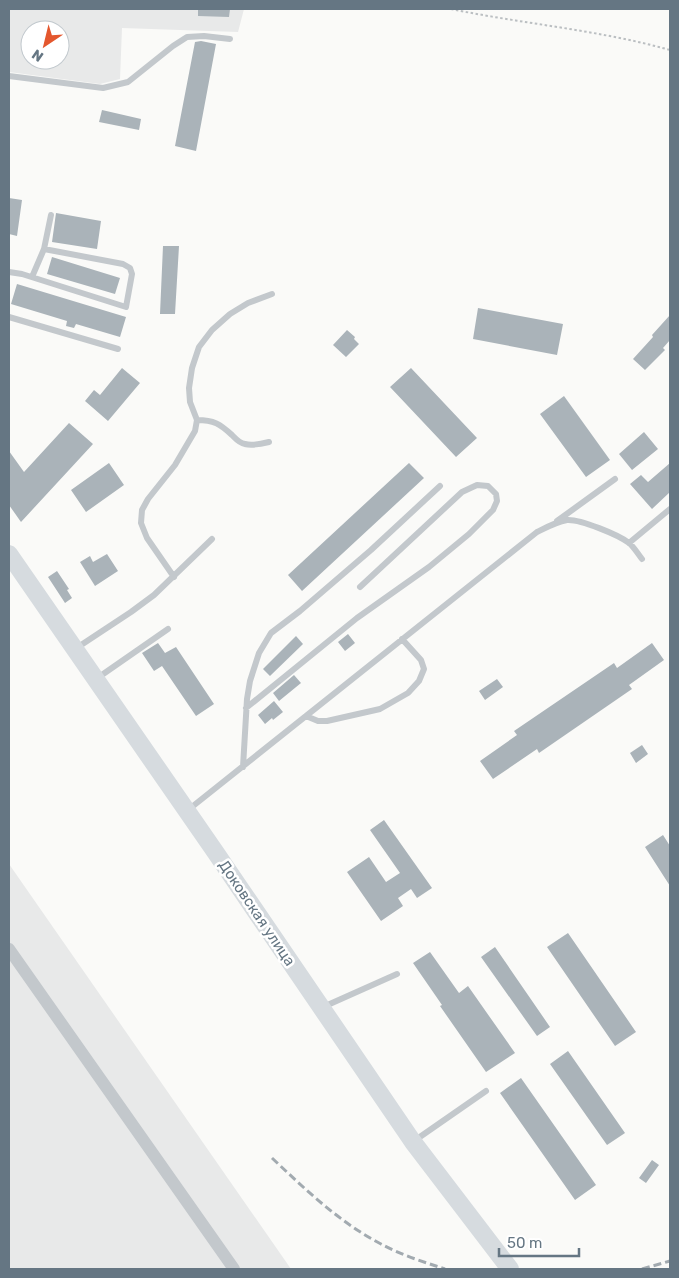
<svg xmlns="http://www.w3.org/2000/svg" width="679" height="1278" font-family="Rubik,sans-serif">
<style>
.built{fill:#e8e9e9;fill-rule:evenodd}
.building{fill:#aab3b9}
.lines{fill:none;stroke-linecap:round;stroke-linejoin:round}
.path{stroke:#bbbfc2;stroke-width:2;stroke-dasharray:2.5 2.5;stroke-linecap:butt}
.lane{stroke:#c3c8cc;stroke-width:6}
.street{stroke:#c3c8cc;stroke-width:12}
.secondary{stroke:#d6dbdf;stroke-width:18}
.rail{stroke:#a2aab0;stroke-width:3;stroke-dasharray:8 4;stroke-linecap:butt}
.labels{text-anchor:middle;stroke-width:5;stroke-linejoin:round;paint-order:stroke}
.street-label{font-size:15px;fill:#657683;stroke:#fff}
</style>
<rect width="100%" height="100%" fill="#fafaf8"/>
<path class="built" d="M9 9H244L238 32 122 28 120 79 100 84 9 72ZM30 30H60V60H30Z
M9 864 291 1269H9Z"/>
<path class="building" d="M198 9H230L229 17 198 16Z
M201 41 216 44 196 151 175 146 195 42Z
M102 110 141 119 139 130 99 122Z
M9 198 22 200 17 236 9 234Z
M56 213 101 221 97 249 52 242Z
M163 246H179L175 314H160Z
M52 257 120 278 115 294 47 274Z
M17 284 126 317 120 337 76 324 74 328 66 326 67 321 11 304Z
M478 308 563 324 557 355 473 339Z
M670 315V340L663 348 665 350 645 370 633 359 653 337 652 335Z
M347 330 355 337 354 339 359 344 346 357 333 345Z
M122 368 140 383 108 421 85 401 94 390 100 395Z
M411 368 477 438 456 457 390 387Z
M564 396 610 460 586 477 540 414Z
M69 423 93 444 21 522 9 505V451L24 472Z
M644 432 658 449 632 470 619 454Z
M109 463 124 485 86 512 71 490Z
M409 463 424 478 302 591 288 575Z
M670 463V492L652 509 630 484 641 475 648 482Z
M107 554 118 571 95 586 80 562 90 556 93 562Z
M57 571 69 589 67 590 72 598 65 603 48 577Z
M348 634 355 643 345 651 338 642Z
M296 636 303 644 270 676 263 669Z
M158 643 165 653 176 647 214 704 196 716 162 666 154 671 142 653Z
M652 643 664 660 629 685 632 689 539 753 537 749 493 779 480 761 517 735 514 731 614 663 617 668Z
M294 675 301 683 279 701 273 693Z
M497 679 503 687 485 700 479 691Z
M274 701 283 712 273 720 272 718 265 724 258 715Z
M642 745 648 754 636 763 630 753Z
M384 820 432 888 417 898 411 889 398 898 403 906 381 921 347 872 369 857 386 882 400 873 370 830Z
M663 835 670 846V886L645 847Z
M568 933 636 1032 615 1046 547 947Z
M495 947 550 1027 537 1036 481 957Z
M430 952 459 993 468 986 515 1053 486 1072 440 1006 442 1005 413 963Z
M568 1051 625 1133 607 1145 550 1064Z
M521 1078 596 1185 575 1200 500 1093Z
M652 1160 659 1165 646 1183 639 1178Z"/>
<g class="lines">
<path class="path" d="M451 9C524 24 599 30 670 50"/>
<path class="lane" d="M9 76 103 88 128 82 173 46 187 37 204 36 230 39
M9 272 22 274 126 307 132 274 130 268 123 264 44 249
M32 277 44 249 51 215
M9 317 118 349
M197 420C214 420 220 424 232 435 236 439 239 443 245 444 252 446 261 444 269 442
M557 521 615 479
M629 543 670 509
M174 577 147 538 141 523 142 510 148 499 175 465 195 431 197 420 190 402 189 388 192 368 199 347 212 330 230 314 248 303 272 294
M75 649 131 612 154 595 212 539
M96 679 168 629
M246 708 357 618 429 567 469 534 493 510 497 501 496 494 488 486 477 485 462 492 360 587
M306 716 318 721H327L380 709 408 693 419 681 424 669 421 660 402 639
M243 767 247 699 250 681 259 653 271 633 300 611 371 550 440 486
M188 810 537 532C547 527 556 522 567 520 580 519 619 535 629 543 634 547 638 554 642 559
M323 1007 397 974
M414 1141 486 1091"/>
<path class="street" d="M9 949 234 1269"/>
<path class="secondary" d="M9 554 216 853 413 1142 510 1269"/>
<path class="rail" d="M272 1158C306 1190 339 1222 381 1244 401 1255 424 1262 445 1269
M642 1269 670 1261"/>
</g>
<g class="labels">
<g class="street-label">
<text transform="translate(257 913) rotate(56)" y="5">Доковская улица</text>
</g>
</g>
<rect width="679" height="1278" fill="none" stroke="#657683" stroke-width="20"/>
<g transform="translate(45 45) rotate(215)"><circle r="24" fill="#ffffff" stroke="#c1c8cd"/>
<path d="M0-4L9 19L0 12L-9 19Z" fill="#e4572e"/>
<text y="-8" font-size="14" font-weight="bold" text-anchor="middle" fill="#657683">N</text>
</g>
<path d="M499 1248v8h80v-8" fill="none" stroke="#657683" stroke-width="2.5"/>
<text x="507" y="1248" font-size="15" fill="#657683" stroke="#ffffff" stroke-width="4" paint-order="stroke">50 m</text>
</svg>
